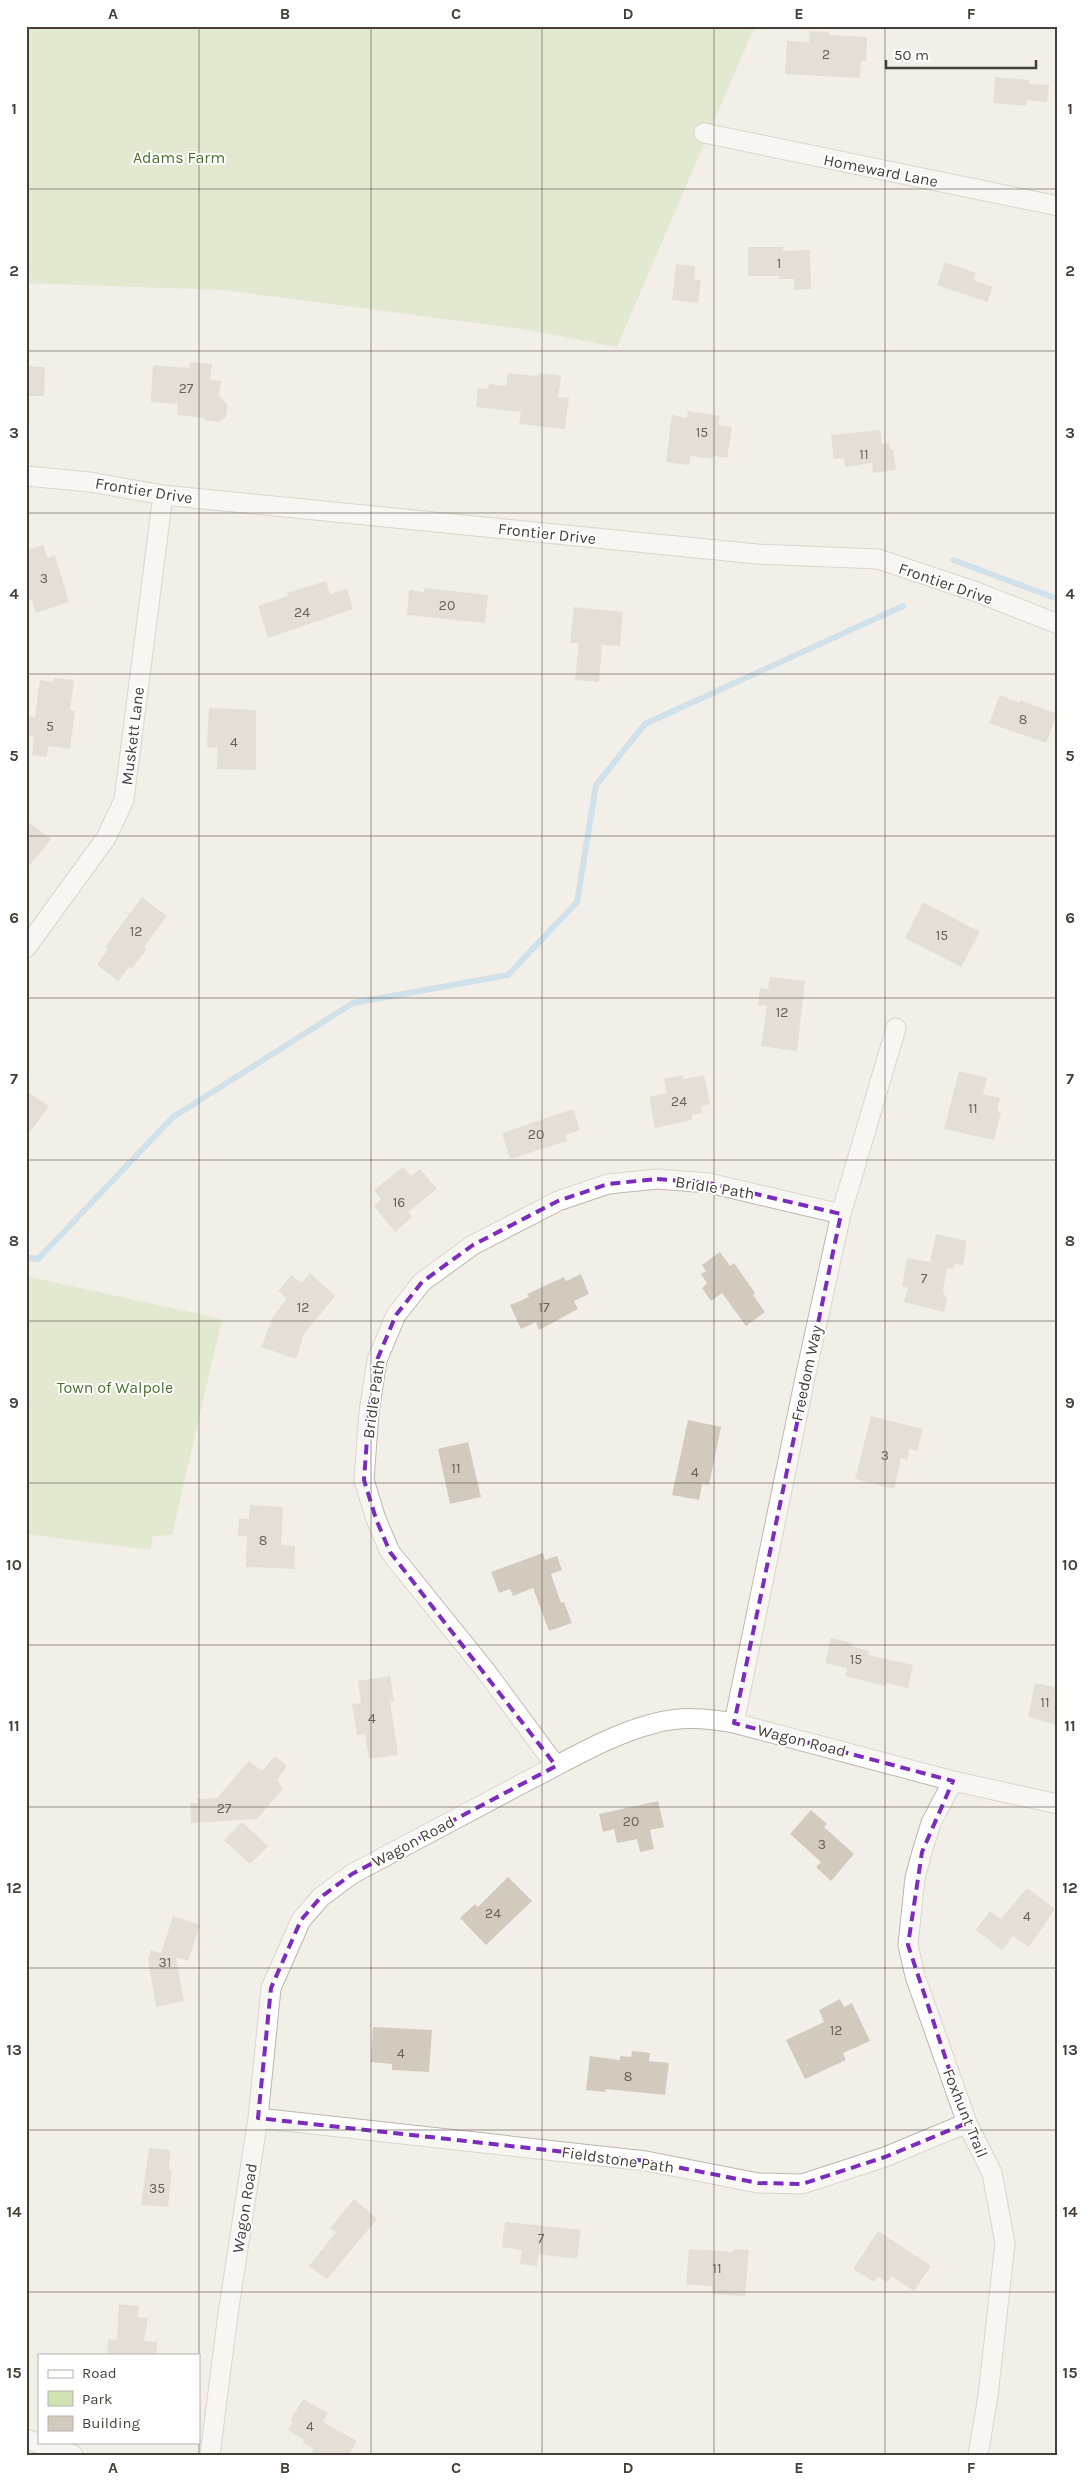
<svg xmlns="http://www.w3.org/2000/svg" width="1084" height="2481" font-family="Karla,sans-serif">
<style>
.green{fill:#cfe3b3}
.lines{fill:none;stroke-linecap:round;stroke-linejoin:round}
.stream{stroke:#a9d1ea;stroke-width:6}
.building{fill:#d3cabe}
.street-casing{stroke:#bdb6ab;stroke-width:21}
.street{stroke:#fff;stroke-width:19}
.marked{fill:none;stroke:#7b2cbf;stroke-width:4;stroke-dasharray:10 6;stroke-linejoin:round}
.grid{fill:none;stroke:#453f37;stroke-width:1;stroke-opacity:0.55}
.labels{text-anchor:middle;stroke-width:4;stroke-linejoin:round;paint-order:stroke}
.number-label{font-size:14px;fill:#686259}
.park-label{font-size:16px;fill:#4a722f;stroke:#fff}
.street-label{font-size:16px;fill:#453f37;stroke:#fff}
.neatline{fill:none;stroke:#453f37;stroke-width:2}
.grid-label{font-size:16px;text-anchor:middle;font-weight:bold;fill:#453f37}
</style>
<rect width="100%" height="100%" fill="#f2efe8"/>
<path class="green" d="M26 26H755L617 347 521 329 223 290 26 283Z
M26 1276 222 1319 172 1535 153 1536 150 1550 26 1534Z"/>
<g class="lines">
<path class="stream" d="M953 560 1058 599
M26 1257 38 1259 173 1117 353 1003 508 975 577 902 596 785 645 724 903 606"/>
</g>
<path class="building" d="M810 31 829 32V35L867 37 866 61H861L860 78 785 74 787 41 809 42Z
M995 77 1029 80V84L1049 85 1047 102 1027 100 1026 106 993 103Z
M748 247H783L782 251 810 250 811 289 794 290V279H779V276H748Z
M945 262 976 273 973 280 993 287 987 302 937 285Z
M676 264 695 266 694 279 701 280 698 303 672 300Z
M190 362 212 364 210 380 221 381 219 395 227 405V411L225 418 219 422 205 420V418L177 415 178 404 151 402 153 365 189 368Z
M26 366 45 367 44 396H26Z
M508 373 538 376 539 373 561 376 558 397 569 398 565 429 519 424 521 412 476 407 478 388 488 389 489 384 506 386Z
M688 411 720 416 718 425 732 427 727 458 714 456 713 459 691 456 689 465 666 462 672 415 687 418Z
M880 430 882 444 890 443V449H893L896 470 873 473 872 463 845 467 844 458 834 459 831 435Z
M43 545 48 558 55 556 69 602 36 613 32 600 26 602V550Z
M326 581 330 594 347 589 353 609 268 638 258 606 288 596 287 593Z
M424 588 488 595 485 623 407 615 409 590 424 592Z
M574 607 623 612 620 646 602 645 599 682 575 680 579 643H570Z
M54 678 74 680 70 710 75 711 70 749 48 746 47 757 32 755 34 736 26 735V716L35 717 40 680 53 682Z
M1000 695 1019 703 1020 700 1057 714 1046 743 989 723Z
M209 708 256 710V770L217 769 218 748 207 747Z
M26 820 51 839 26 870Z
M142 897 167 916 144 947 147 949 132 969 129 967 118 981 97 965 108 949 105 947Z
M923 902 980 932 961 967 905 938Z
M770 977 805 981 797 1051 761 1046 767 1006 758 1005 760 988 768 989Z
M959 1071 987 1078 983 1094 1000 1098 997 1111 1001 1112 994 1140 944 1129Z
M682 1075 683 1079 704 1075 710 1104 701 1107 702 1113 692 1115V1120L655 1128 649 1097 667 1093 664 1079Z
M26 1091 49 1106 26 1137Z
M573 1109 580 1130 565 1135 567 1141 510 1159 502 1133Z
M403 1167 411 1176 420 1169 437 1189 408 1212 412 1217 395 1232 374 1206 381 1199 374 1190Z
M936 1234 967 1241 963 1265 955 1264 953 1269 947 1268 943 1291 947 1300 944 1312 904 1302 908 1288 902 1286 907 1258 930 1262Z
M720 1252 730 1266 734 1263 755 1293 753 1295 765 1312 746 1326 722 1293 711 1301 702 1288 707 1283 701 1274 706 1271 702 1265Z
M310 1273 335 1296 304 1334 296 1359 261 1347 273 1317 287 1298 278 1291 291 1275 302 1283Z
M581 1274 589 1294 574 1301 578 1309 539 1330 536 1322 521 1329 510 1305 529 1297 527 1294 564 1277 566 1281Z
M871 1416 923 1429 917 1451 909 1449 907 1460 901 1458 894 1489 855 1479Z
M688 1420 721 1427 709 1485 702 1484 699 1500 672 1495Z
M468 1442 481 1497 450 1504 438 1449Z
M250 1505 283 1507 281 1545 295 1546 294 1569 246 1567 247 1536H238L239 1518 249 1519Z
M543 1553 545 1560 557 1556 562 1570 551 1574 561 1603 564 1602 572 1623 549 1631 533 1588 513 1596 510 1589 499 1593 491 1572Z
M831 1638 852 1643 851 1646 869 1651 868 1655 913 1665 908 1688 886 1683 885 1686 845 1676 847 1668 825 1663Z
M390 1676 394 1701H390L398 1755 369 1759 365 1734 357 1735 352 1704 361 1703 358 1681Z
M1035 1683 1058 1688V1725L1028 1717Z
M275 1756 287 1766 277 1780 283 1789 257 1819 191 1823 190 1803H198L197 1799 217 1798 249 1761 262 1771Z
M658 1801 664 1827 650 1830 654 1849 640 1852 637 1839 617 1843 614 1829 603 1832 599 1814Z
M811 1810 827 1824 824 1827 854 1854 831 1881 816 1867 821 1862 790 1834Z
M242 1822 268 1846 250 1864 224 1840Z
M508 1877 532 1901 486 1945 460 1918 475 1904 478 1907Z
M1027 1888 1055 1909 1029 1947 1013 1936 1002 1950 976 1930 990 1911 1001 1919Z
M173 1916 200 1925 188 1961 176 1957 184 2001 156 2007 148 1959 151 1950 161 1953Z
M840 1999 844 2007 852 2003 870 2041 843 2053 846 2060 805 2079 786 2040 824 2022 819 2010Z
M373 2027 432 2030 429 2072 392 2070V2064L371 2062Z
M632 2051 650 2053 649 2061 669 2063 665 2095 606 2089 605 2092 586 2090 590 2056 620 2060V2056L631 2057Z
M149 2148 170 2150 169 2170 172 2171 168 2207 141 2205Z
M354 2199 377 2219 327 2279 309 2266 336 2232 330 2228Z
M505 2222 581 2230 577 2259 539 2254 537 2266 520 2264 522 2250 502 2247Z
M878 2231 931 2266 914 2291 892 2276 887 2283 878 2276 874 2282 853 2269Z
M689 2249 733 2252 734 2249 749 2250 745 2296 712 2294V2286L686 2284Z
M119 2304 139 2306 138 2317 148 2318 144 2341 157 2342V2355H107L108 2339 117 2340Z
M303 2399 328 2413 323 2422 357 2441 349 2455H310L314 2449 303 2443 304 2440 288 2430 293 2422 290 2421Z"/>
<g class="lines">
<g class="street-casing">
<path id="street" d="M704 133 1058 206
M26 476 90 482 163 495 757 554 878 559 974 591 1058 624
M26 948 106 838 124 800 163 495
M734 1723 805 1378 841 1214 896 1028
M556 1766 485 1670 390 1552 376 1519 364 1480 369 1412 377 1360 396 1315 422 1282 473 1245 558 1201 608 1184 657 1179 709 1183 841 1214
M953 1781 931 1823 922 1852 915 1878 908 1945 915 1976 967 2123 992 2173 1005 2243 988 2396 978 2455
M258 2118 646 2161 758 2183 802 2184 885 2157 967 2123
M26 2439 73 2455
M210 2455 228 2314 258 2118 271 1988 301 1920 321 1897 352 1874C410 1843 469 1812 527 1781 567 1761 609 1735 652 1724 680 1716 706 1718 734 1723L953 1781 1058 1804"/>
</g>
<use href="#street" class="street"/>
</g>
<path d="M0 0H1084V2481H0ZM657 1179 709 1183 841 1214 734 1723 953 1781 922 1852 908 1945 967 2123 885 2157 802 2184 758 2183 646 2161 258 2118 271 1988 301 1920 321 1897 352 1874 556 1766 390 1552 376 1519 364 1480 369 1412 377 1360 396 1315 422 1282 473 1245 558 1201 608 1184Z" fill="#f2efe8" fill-opacity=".55" fill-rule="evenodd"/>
<path class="marked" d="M657 1179 709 1183 841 1214 734 1723 953 1781 922 1852 908 1945 967 2123 885 2157 802 2184 758 2183 646 2161 258 2118 271 1988 301 1920 321 1897 352 1874 556 1766 390 1552 376 1519 364 1480 369 1412 377 1360 396 1315 422 1282 473 1245 558 1201 608 1184Z"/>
<path class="grid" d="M199 26V2455M371 26V2455M542 26V2455M714 26V2455M885 26V2455M26 189H1058M26 351H1058M26 513H1058M26 674H1058M26 836H1058M26 998H1058M26 1160H1058M26 1321H1058M26 1483H1058M26 1645H1058M26 1807H1058M26 1968H1058M26 2130H1058M26 2292H1058"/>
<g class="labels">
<g class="number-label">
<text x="826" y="59">2</text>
<text x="779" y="268">1</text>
<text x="186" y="393">27</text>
<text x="702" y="437">15</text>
<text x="864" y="459">11</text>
<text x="44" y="583">3</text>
<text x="447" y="610">20</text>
<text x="302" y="617">24</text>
<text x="1023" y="724">8</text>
<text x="50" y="731">5</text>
<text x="234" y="747">4</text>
<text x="136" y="936">12</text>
<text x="942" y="940">15</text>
<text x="782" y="1017">12</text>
<text x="679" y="1106">24</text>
<text x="973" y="1113">11</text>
<text x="536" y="1139">20</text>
<text x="399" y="1207">16</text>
<text x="924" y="1283">7</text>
<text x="303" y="1312">12</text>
<text x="544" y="1312">17</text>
<text x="885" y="1460">3</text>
<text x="456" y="1473">11</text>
<text x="695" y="1477">4</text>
<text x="263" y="1545">8</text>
<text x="856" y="1664">15</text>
<text x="1045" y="1707">11</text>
<text x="372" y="1723">4</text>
<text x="224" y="1813">27</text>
<text x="631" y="1826">20</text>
<text x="822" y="1849">3</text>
<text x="493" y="1918">24</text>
<text x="1027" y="1921">4</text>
<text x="165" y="1967">31</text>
<text x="836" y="2035">12</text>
<text x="401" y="2058">4</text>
<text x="628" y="2081">8</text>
<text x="157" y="2193">35</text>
<text x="541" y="2243">7</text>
<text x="717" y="2273">11</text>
<text x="310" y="2431">4</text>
</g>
<g class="park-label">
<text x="179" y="163">Adams Farm</text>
<text x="115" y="1393">Town of Walpole</text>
</g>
<g class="street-label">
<text transform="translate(881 170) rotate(11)" y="6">Homeward Lane</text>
<text transform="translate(144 490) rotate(9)" y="6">Frontier Drive</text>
<text transform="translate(547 533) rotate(6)" y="6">Frontier Drive</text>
<text transform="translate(946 583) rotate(19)" y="6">Frontier Drive</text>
<text transform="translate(132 736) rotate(-83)" y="6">Muskett Lane</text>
<text transform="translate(715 1187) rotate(9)" y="6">Bridle Path</text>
<text transform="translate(806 1373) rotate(-78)" y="6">Freedom Way</text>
<text transform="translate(373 1399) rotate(-82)" y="6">Bridle Path</text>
<text transform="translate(802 1740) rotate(14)" y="6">Wagon Road</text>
<text transform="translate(413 1841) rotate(-28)" y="6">Wagon Road</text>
<text transform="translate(966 2113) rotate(68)" y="6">Foxhunt Trail</text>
<text transform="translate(618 2159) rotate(8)" y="6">Fieldstone Path</text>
<text transform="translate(244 2208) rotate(-81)" y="6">Wagon Road</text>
</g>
</g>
<rect width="1084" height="2481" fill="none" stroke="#ffffff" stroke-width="55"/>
<rect x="38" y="2354" width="162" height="90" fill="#ffffff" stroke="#b5b2af"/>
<rect x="48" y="2370" width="25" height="8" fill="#ffffff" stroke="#b5b2af"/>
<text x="82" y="2378" font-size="15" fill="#453f37">Road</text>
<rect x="48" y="2391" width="25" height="15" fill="#cfe3b3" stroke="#b5b2af"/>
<text x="82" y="2404" font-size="15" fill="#453f37">Park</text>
<rect x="48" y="2416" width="25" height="15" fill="#d3cabe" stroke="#b5b2af"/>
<text x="82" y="2428" font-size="15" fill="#453f37">Building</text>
<path d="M886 60v8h150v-8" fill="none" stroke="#453f37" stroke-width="2.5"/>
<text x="894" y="60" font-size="15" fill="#453f37" stroke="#ffffff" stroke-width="4" paint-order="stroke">50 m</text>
<rect x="28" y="28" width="1028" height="2426" class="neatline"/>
<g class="grid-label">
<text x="113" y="19">A</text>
<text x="285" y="19">B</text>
<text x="456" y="19">C</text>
<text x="628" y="19">D</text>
<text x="799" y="19">E</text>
<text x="971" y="19">F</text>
<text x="14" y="114">1</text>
<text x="1070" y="114">1</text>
<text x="14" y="276">2</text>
<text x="1070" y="276">2</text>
<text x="14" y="438">3</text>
<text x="1070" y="438">3</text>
<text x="14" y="599">4</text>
<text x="1070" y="599">4</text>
<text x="14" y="761">5</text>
<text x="1070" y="761">5</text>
<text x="14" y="923">6</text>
<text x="1070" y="923">6</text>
<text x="14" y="1084">7</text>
<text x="1070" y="1084">7</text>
<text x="14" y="1246">8</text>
<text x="1070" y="1246">8</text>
<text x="14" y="1408">9</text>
<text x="1070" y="1408">9</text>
<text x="14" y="1570">10</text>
<text x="1070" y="1570">10</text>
<text x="14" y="1731">11</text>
<text x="1070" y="1731">11</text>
<text x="14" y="1893">12</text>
<text x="1070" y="1893">12</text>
<text x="14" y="2055">13</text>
<text x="1070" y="2055">13</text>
<text x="14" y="2217">14</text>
<text x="1070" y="2217">14</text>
<text x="14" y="2378">15</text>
<text x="1070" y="2378">15</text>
<text x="113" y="2473">A</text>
<text x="285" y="2473">B</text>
<text x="456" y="2473">C</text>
<text x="628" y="2473">D</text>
<text x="799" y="2473">E</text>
<text x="971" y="2473">F</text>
</g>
</svg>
